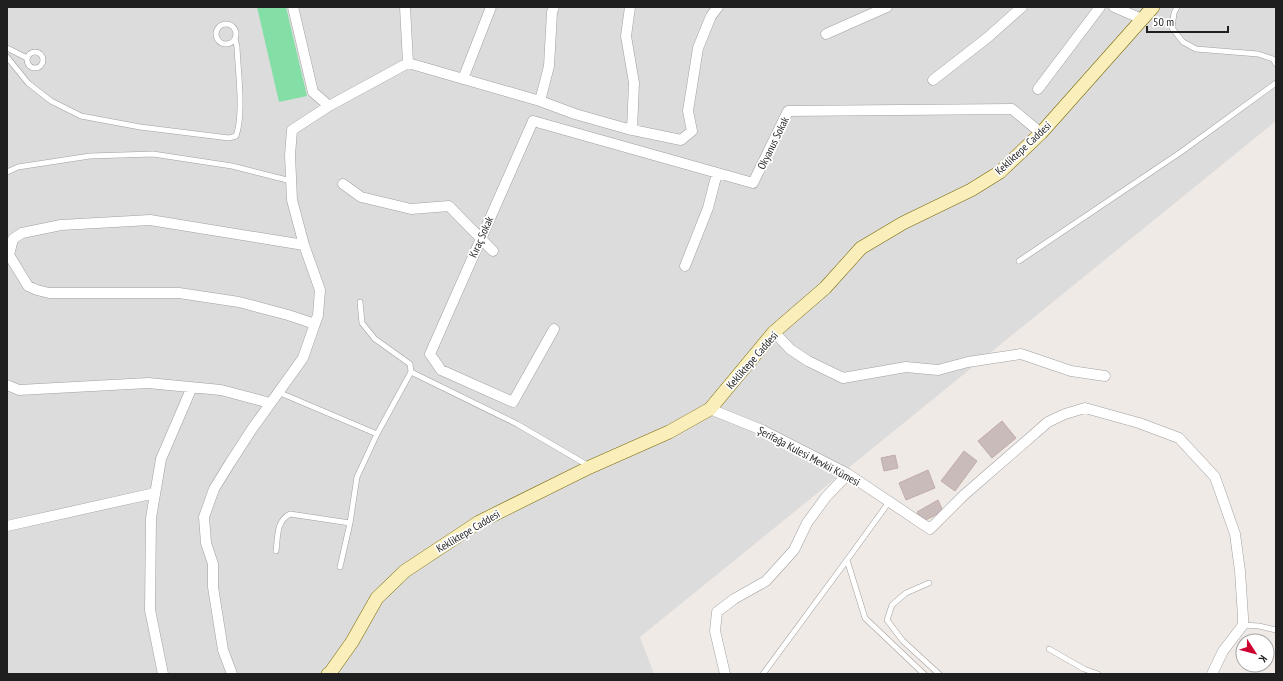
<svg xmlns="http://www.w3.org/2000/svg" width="1283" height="681" font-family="'PT Sans Narrow',sans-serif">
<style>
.residential{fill:#dddcdc}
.pitch{fill:#84dfa6}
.building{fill:#c8bbb9;stroke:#c2ada8}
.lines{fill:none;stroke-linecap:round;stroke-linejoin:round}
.lane-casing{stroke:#a0a0a0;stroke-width:6}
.street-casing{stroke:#a0a0a0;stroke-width:11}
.secondary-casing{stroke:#786905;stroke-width:14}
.lane{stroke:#fff;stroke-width:5}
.street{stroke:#fff;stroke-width:10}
.secondary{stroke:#faeeba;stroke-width:13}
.labels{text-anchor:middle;stroke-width:3.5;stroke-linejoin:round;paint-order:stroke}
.street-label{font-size:11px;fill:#1f1f1f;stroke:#fff}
</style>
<rect width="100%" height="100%" fill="#f0eae6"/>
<path class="residential" d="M7 7H1276V121L640 637 654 674H7Z"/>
<path class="pitch" d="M257 7H286L307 96 279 102Z"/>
<path class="building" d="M1002 421 1016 438 992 458 978 441Z
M964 451 977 461 955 491 941 481Z
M895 455 898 468 884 471 881 458Z
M928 470 935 488 906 500 899 483Z
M938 500 943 511 922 522 917 512Z"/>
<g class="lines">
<g class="lane-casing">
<path id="lane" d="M1177 7 1174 13 1172 28 1183 42 1196 49 1258 54 1273 59 1276 64
M216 34a10 10 0 1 1 20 0a10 10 0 1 1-20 0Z
M7 48 27 58
M27 60a8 8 0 1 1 16 0a8 8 0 1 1-16 0Z
M7 57 28 83 51 101 81 116 140 127 229 138 236 136C244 114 238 72 237 47L235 38
M7 172 18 167 90 156 153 154 232 166 291 181
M1019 261 1181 152 1276 83
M360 302 362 323 375 339 410 364 411 372
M278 392 377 434
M889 502 847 560 865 618 924 674
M276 551C278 537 276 521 290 514L350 523
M340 567 350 523 357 477 377 434 411 372 517 424 589 466
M929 583 906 593 892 605 887 620 903 641 939 674
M1243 625 1259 626 1276 630
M1049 649 1084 669 1098 674
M763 674 847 560"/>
</g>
<g class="street-casing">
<path id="street" d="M293 7 313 92 329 106 408 63
M405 7 408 63
M630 7 626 36 634 83 632 130
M1114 7 1142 19
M826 34 887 7
M408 63 540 101 575 114 628 129 681 140 692 131 688 111 698 48 711 16 718 7
M463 79 491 7
M933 80 987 38 1022 7
M1038 89 1100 7
M540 101 549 66 552 12 554 7
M343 184 361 197 411 209 449 206 493 251
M304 245 150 220 61 225 22 233 13 239 9 255 28 286 37 290 49 293H179L239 302 288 315 315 324
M685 266 708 208 717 173
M554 329 513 402 441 370 430 354 533 121 753 183 788 111 1012 109 1041 133
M774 332 790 349 808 361 843 378 906 367 938 370 968 362 1021 354 1071 371 1105 376
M7 385 19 390 148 383 221 390 270 403
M710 409 762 430 848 474 930 529 964 495 1048 422 1065 414 1085 408 1139 423 1179 438 1215 477 1235 534 1240 571 1243 617V625L1223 651 1212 674
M7 526 155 493
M163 674 150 610 151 518 161 459 192 387
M232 674 223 650 213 587V564L206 543 204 517 214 489 230 463 252 429 303 358 318 315 320 290 304 245 292 200 290 155 292 130 329 106
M725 674 715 631 717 612 734 599 766 581 794 550 807 523 826 497 848 474"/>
</g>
<g class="secondary-casing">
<path id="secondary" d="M328 674 330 673 352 642 377 598 405 571 479 522 590 467 669 432 710 409 774 332 825 288 861 248 903 223 971 190 1000 172 1041 133 1153 7"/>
</g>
<use href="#lane" class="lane"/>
<use href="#street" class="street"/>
<use href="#secondary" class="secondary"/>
</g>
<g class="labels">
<g class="street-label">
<text transform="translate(773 143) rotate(-64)" y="4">Okyanus Sokak</text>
<text transform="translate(1023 148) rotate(-43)" y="4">Kekliktepe Caddesi</text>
<text transform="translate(481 237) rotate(-66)" y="4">Kıraç Sokak</text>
<text transform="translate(752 360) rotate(-49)" y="4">Kekliktepe Caddesi</text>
<text transform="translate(809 456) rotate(28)" y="4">Şerifağa Kulesi Mevkii Kümesi</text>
<text transform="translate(468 531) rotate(-31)" y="4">Kekliktepe Caddesi</text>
</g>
</g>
<rect width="1283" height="681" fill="none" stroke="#1f1f1f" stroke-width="16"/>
<g transform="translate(1255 653) rotate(126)"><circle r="19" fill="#ffffff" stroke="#a5a5a5"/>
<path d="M0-3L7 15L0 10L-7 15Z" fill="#ce0030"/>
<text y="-6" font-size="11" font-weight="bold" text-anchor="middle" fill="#1f1f1f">K</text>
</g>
<path d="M1147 26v6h81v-6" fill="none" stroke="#1f1f1f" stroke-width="2"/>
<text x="1153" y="26" font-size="12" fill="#1f1f1f" stroke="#ffffff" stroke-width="3" paint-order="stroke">50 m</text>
</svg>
